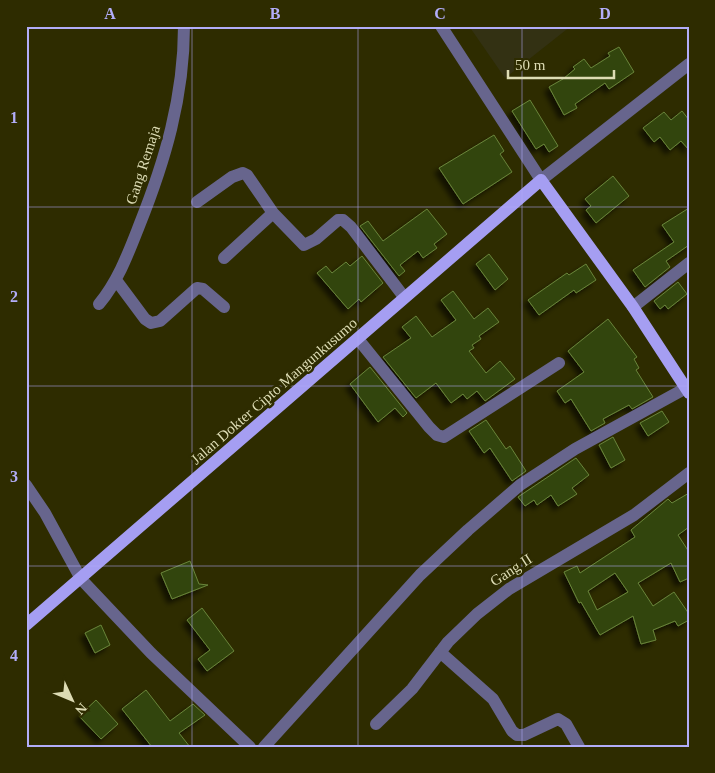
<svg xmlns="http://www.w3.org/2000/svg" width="715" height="773" font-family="Georgia,serif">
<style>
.built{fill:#333113}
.building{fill:#32450f;stroke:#69853a;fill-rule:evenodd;filter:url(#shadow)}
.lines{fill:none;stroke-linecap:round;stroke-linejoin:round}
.minor{stroke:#67658d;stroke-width:12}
.major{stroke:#a59ef2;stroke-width:12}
.grid{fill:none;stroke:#b2adf9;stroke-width:1;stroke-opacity:0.55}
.labels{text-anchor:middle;stroke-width:5;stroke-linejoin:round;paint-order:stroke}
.street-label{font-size:15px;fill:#dddcb4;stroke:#2e2c00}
.neatline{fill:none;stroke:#b2adf9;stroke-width:2}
.grid-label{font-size:16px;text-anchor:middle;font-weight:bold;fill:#b2adf9}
</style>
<defs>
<filter id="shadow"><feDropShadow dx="-4.5" dy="4.5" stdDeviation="2.5" flood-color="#0009"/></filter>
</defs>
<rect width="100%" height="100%" fill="#2e2c00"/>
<path class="built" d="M469 26H571L505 78Z"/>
<path class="building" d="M619 47 634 72 609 89 605 83 575 104 577 108 564 115 549 87 563 79 575 69 573 67 584 59 591 68 610 56 608 53Z
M530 100 558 146 549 152 544 144 536 149 512 111Z
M682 111 689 120V150L681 141 670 150 660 137 654 142 643 128 664 112 671 120Z
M494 135 504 151 500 154 512 172 463 204 439 168Z
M613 176 629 196 596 223 586 210 591 206 585 199Z
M689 208V245L666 261 670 267 645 287 633 270 674 242 662 225Z
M427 209 447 234 434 244 437 248 423 258 418 251 400 265 405 271 399 276 360 226 368 221 383 241Z
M489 254 508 279 495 290 476 264Z
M362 256 383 283 361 302 359 299 348 309 317 273 326 266 332 273 346 262 350 266Z
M586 264 596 280 576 293 574 290 539 315 528 300 567 273 569 275Z
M678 282 687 294 668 309 665 305 660 309 654 301Z
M453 291 474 319 488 308 499 322 479 336 481 339 472 345 474 348 469 351 486 373 500 361 515 379 485 401 477 391 467 399 463 394 451 403 436 383 416 398 383 357 411 338 402 327 416 316 432 337 456 320 441 300Z
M608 319 637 357 634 359 639 368 636 370 653 397 632 409 629 405 603 419 605 423 591 431 571 399 565 403 557 391 584 372 568 351Z
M370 367 407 413 403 417 395 408 378 422 350 384Z
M662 411 669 422 648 436 640 423Z
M486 420 506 449 510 446 526 471 512 481 490 448 484 453 469 431Z
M613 437 625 460 611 468 599 445Z
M576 458 589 475 572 488 577 494 558 506 551 495 537 505 534 500 525 506 518 497Z
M689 493V527L678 535 689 552V578L680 582 671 563 638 583 653 606 674 592 689 614V620L678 626 675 621 653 630 656 640 641 644 633 616 600 635 581 602 579 603 564 572 577 566 580 573 635 537 631 530 668 499 672 503ZM615 573 628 592 597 610 588 591Z
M190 561 199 584 208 585 172 599 161 573Z
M202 608 234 651 207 671 198 659 210 650 187 620Z
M101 625 110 645 95 653 85 633Z
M146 690 170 721 193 704 205 715 179 733 190 747H152L122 709Z
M96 700 118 724 101 739 79 716Z"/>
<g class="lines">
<path class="minor" d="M441 26 541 180 689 64
M197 202 232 177 243 173 247 175 273 213
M224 258 273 213 304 245 316 239 338 220H343L351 227 404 297
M116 280 145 319 151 323 160 321 197 288 203 289 224 307
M99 304C118 281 128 254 139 226 165 161 184 97 184 26
M633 307 689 263
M358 339 429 427 437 435 444 437 559 363
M26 485 45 513 81 579 151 653 250 747
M440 652 493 699 512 731 517 735H524L558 719 566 724 579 747
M376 724 412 689 448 642 477 614 509 589 634 515 689 473
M264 747 420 575 468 530 520 485 575 449 686 388"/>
<path class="major" d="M26 625 541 180 633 307 689 393"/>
</g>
<path class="grid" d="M192 26V747M358 26V747M522 26V747M26 207H689M26 386H689M26 566H689"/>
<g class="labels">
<g class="street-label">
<text transform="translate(143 165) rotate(-72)" y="5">Gang Remaja</text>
<text transform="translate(274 391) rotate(-41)" y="5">Jalan Dokter Cipto Mangunkusumo</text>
<text transform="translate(511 570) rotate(-33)" y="5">Gang II</text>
</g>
</g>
<rect width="715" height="773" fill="none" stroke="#2e2c00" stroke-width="55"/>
<g transform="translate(72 700) rotate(134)" stroke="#2e2c00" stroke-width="4" paint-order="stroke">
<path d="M0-4L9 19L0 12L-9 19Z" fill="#dddcb4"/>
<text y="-8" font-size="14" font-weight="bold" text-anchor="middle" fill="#dddcb4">N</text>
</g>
<path d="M508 70v8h106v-8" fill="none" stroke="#dddcb4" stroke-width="2.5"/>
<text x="515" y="70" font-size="15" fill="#dddcb4" stroke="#2e2c00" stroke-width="4" paint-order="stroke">50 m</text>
<rect x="28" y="28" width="660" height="718" class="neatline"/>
<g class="grid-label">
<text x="110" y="19">A</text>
<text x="275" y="19">B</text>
<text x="440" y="19">C</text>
<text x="605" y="19">D</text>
<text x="14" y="123">1</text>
<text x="14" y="302">2</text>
<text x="14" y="482">3</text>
<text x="14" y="661">4</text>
</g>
</svg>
